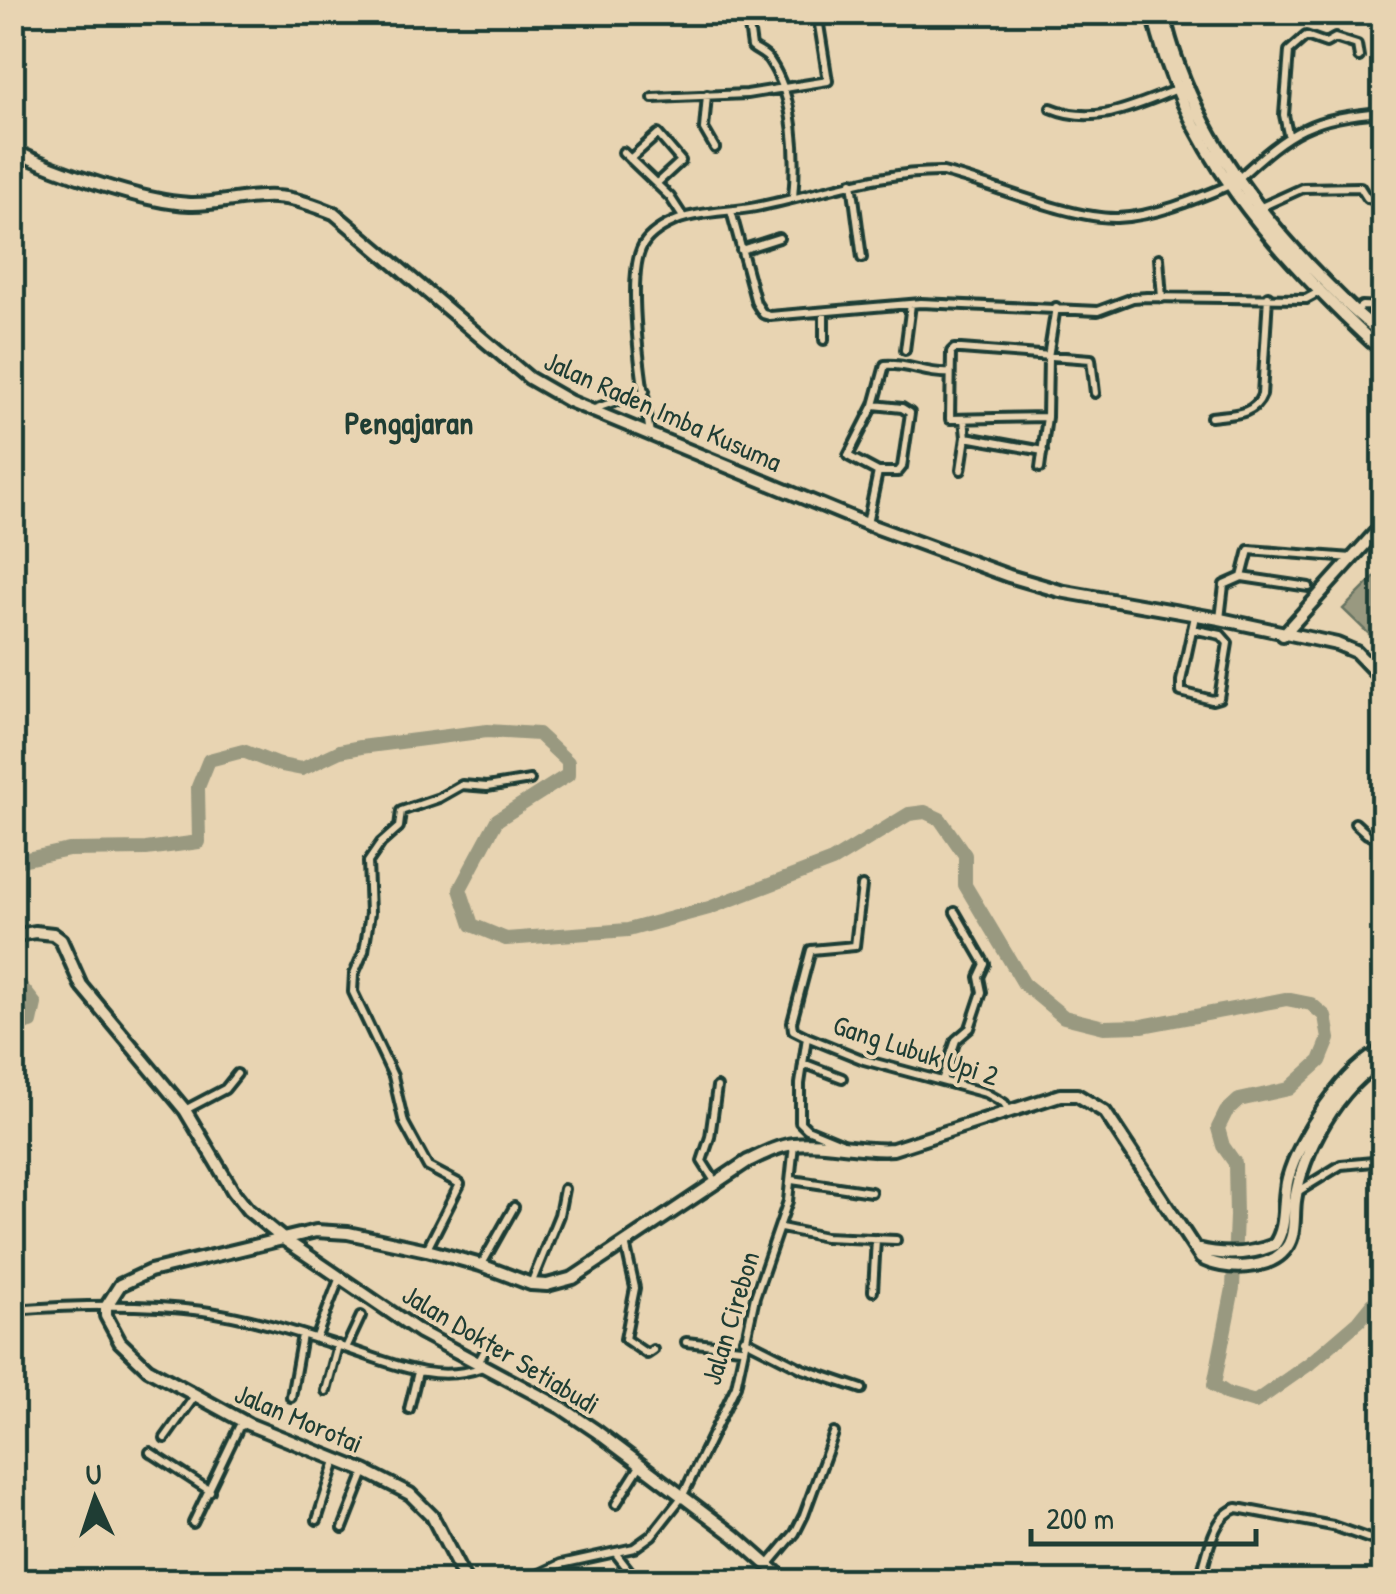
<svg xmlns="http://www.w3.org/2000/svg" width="1396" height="1594" font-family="'Patrick Hand',sans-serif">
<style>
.water{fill:#999980;stroke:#687462;stroke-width:2.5}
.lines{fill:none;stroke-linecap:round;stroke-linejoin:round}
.river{stroke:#999980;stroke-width:14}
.street-casing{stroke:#1f3d34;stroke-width:14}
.secondary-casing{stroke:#1f3d34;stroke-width:18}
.street{stroke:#e8d4b2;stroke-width:6}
.secondary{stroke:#e8d4b2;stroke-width:10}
.labels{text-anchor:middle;stroke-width:8;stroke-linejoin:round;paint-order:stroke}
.street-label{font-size:28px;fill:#1f3d34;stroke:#e8d4b2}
.quarter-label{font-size:32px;font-weight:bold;fill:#1f3d34;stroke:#e8d4b2}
</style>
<rect width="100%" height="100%" fill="#e8d4b2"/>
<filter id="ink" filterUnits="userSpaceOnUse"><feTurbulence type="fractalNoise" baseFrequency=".01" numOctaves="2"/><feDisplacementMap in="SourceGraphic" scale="20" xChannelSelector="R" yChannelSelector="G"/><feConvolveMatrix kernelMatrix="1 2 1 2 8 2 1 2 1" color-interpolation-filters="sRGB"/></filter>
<g filter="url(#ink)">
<path class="water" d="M1376 576 1383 583V620L1369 634 1343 609Z"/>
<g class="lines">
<path class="river" d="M12 862 69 850 146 849 199 842 198 787 209 760 243 751 276 764 302 769 340 751 361 747 487 731 538 734 568 762V775L497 820 460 889 472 925 506 939 628 930 709 908 832 861 909 814 925 812 940 819 965 855V885L1024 984 1064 1017 1104 1027 1142 1026 1286 999 1311 1004 1325 1016 1329 1039 1320 1061 1289 1089 1239 1100 1226 1112 1218 1128 1223 1146 1235 1163 1236 1216 1233 1288 1214 1385 1228 1394 1255 1402 1309 1364 1359 1321 1384 1290
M12 975 35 1004 31 1022 12 1027"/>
<g class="street-casing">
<path id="street" d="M747 12 752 47C758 52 766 54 770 61 795 98 797 156 793 198
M707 95 704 129 715 148
M653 98 747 94 828 81 817 12
M1051 108C1096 127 1135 105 1178 89
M1288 134 1284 115 1289 51 1306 36 1326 43 1335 38 1357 45 1359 57
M623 152 670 197 683 217
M630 159 658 134 681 161 656 184
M1238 179C1290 130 1312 117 1384 112
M852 182 862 258
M1259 208 1303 188 1360 187 1367 198 1384 202
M731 211 756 303 763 314 770 316 921 303 1098 311 1133 298 1147 297 1306 299 1319 292
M741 250 779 238
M1159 258 1162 298
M1056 307 1048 357 1047 417 950 419 951 352 954 349H961L1091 359 1095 393
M1355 311 1362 306 1384 307
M824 312V340
M905 350 911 304
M874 405 902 408 910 413 902 467 898 472H878L848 456 874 405 885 365C908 363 927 375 950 373
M594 409 645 391
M1211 417C1232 414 1254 416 1262 395L1268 296
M964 419 966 437 1043 451
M650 434C644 395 624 276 643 245 651 232 667 224 680 219 703 211 731 212 756 207 818 195 878 171 943 172 992 184 1069 219 1117 218 1156 216 1194 200 1230 185
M1040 468 1047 417
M961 470 966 437
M867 524 878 472
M1242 577 1309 587
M1220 619 1224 585 1242 577 1249 550 1352 558
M1192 629 1221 635 1228 643 1219 698 1212 700 1181 692V681L1195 616
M1355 823 1367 834 1384 841
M807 1037 864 1060 986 1093 1004 1103 1008 1109
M803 1063 842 1078
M942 1081 956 1040 970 1028 982 992 979 977 985 964 955 912
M185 1110 225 1089 237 1074
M841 1143 807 1129 800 1122V1084L807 1037 793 1030 792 1022 811 950 855 946 862 886
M792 1180 871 1192
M716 1183 702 1161 710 1137 717 1087
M1299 1191 1341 1165 1384 1161
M781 1228 825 1237 896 1240
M625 1243 635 1288 625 1339 647 1354 653 1350
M427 1249 460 1184 428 1167 404 1123 393 1076 353 992 354 974 364 951 370 913 368 862 381 843 399 827 401 811 439 798 462 785 487 787 530 780
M482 1264 514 1207
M531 1284 559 1215 564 1189
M873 1291 876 1239
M12 1310C75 1305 140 1303 203 1311 248 1317 293 1331 336 1345 385 1360 432 1386 483 1367
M316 1339 338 1282
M744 1339 803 1369 862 1389
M686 1342 741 1348
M346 1348 361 1316
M478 1363 490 1341
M326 1391 338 1345
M291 1397 302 1335
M409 1409 418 1372
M165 1438 195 1396
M150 1452 210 1491
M616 1504 640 1466
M317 1520 336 1461
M193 1523 239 1427 246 1424
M343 1528 365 1472
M617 1555 638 1582
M768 1565 795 1533 804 1515 834 1433
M523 1582 561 1564 634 1548 652 1535 682 1497 736 1386 755 1297 788 1201 794 1144
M1199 1582C1207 1559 1212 1515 1237 1508L1333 1526 1384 1544"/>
</g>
<g class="secondary-casing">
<path id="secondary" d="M1153 12C1181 147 1275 252 1372 342L1384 348
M1163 12C1186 118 1252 209 1327 284 1344 301 1363 321 1384 334
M12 150C56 171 142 202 190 204 218 205 247 195 275 197 296 198 315 206 334 213L529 378 569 401 867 524 1009 576 1060 591 1220 619 1337 644 1356 652 1384 681
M1283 635 1384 523
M12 936 35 932 53 934 61 940 81 985 185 1110 233 1191 248 1210 282 1238 420 1332 562 1408 596 1431 735 1536 787 1582
M1197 1249C1223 1256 1249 1255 1274 1245 1288 1227 1282 1200 1288 1178 1299 1138 1345 1067 1384 1050
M466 1582 432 1516 410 1494 365 1471 248 1424 148 1369 120 1342 106 1316V1307L120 1285 150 1271 316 1231 348 1233 427 1250 481 1265 531 1284 547 1285 573 1278 748 1161C763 1154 778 1146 794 1144 827 1140 860 1152 893 1149L1060 1095H1077L1105 1112 1201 1258C1223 1271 1271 1271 1287 1247 1296 1234 1293 1216 1295 1201 1302 1152 1338 1085 1384 1060"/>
</g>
<use href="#street" class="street"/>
<use href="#secondary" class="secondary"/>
</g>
</g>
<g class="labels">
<g class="street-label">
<text transform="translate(663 411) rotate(24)" y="10">Jalan Raden Imba Kusuma</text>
<text transform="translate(916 1050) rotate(18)" y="10">Gang Lubuk Upi 2</text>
<text transform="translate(730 1318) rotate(-73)" y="10">Jalan Cirebon</text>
<text transform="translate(501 1349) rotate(31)" y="10">Jalan Dokter Setiabudi</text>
<text transform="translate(299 1418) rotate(23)" y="10">Jalan Morotai</text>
</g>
<g class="quarter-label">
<text x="409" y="434">Pengajaran</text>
</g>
</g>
<rect width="1396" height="1594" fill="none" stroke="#e8d4b2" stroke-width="50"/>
<rect x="25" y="25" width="1346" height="1544" fill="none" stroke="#1f3d34" stroke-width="4" filter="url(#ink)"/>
<g transform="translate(95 1499) rotate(357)" stroke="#e8d4b2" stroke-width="8" paint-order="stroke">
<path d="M0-8L18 38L0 25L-18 38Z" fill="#1f3d34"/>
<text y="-15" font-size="28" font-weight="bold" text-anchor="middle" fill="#1f3d34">U</text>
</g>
<path d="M1031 1529v15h225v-15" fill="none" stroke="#1f3d34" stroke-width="5"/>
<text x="1046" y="1529" font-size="30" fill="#1f3d34" stroke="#e8d4b2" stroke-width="8" paint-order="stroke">200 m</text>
</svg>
